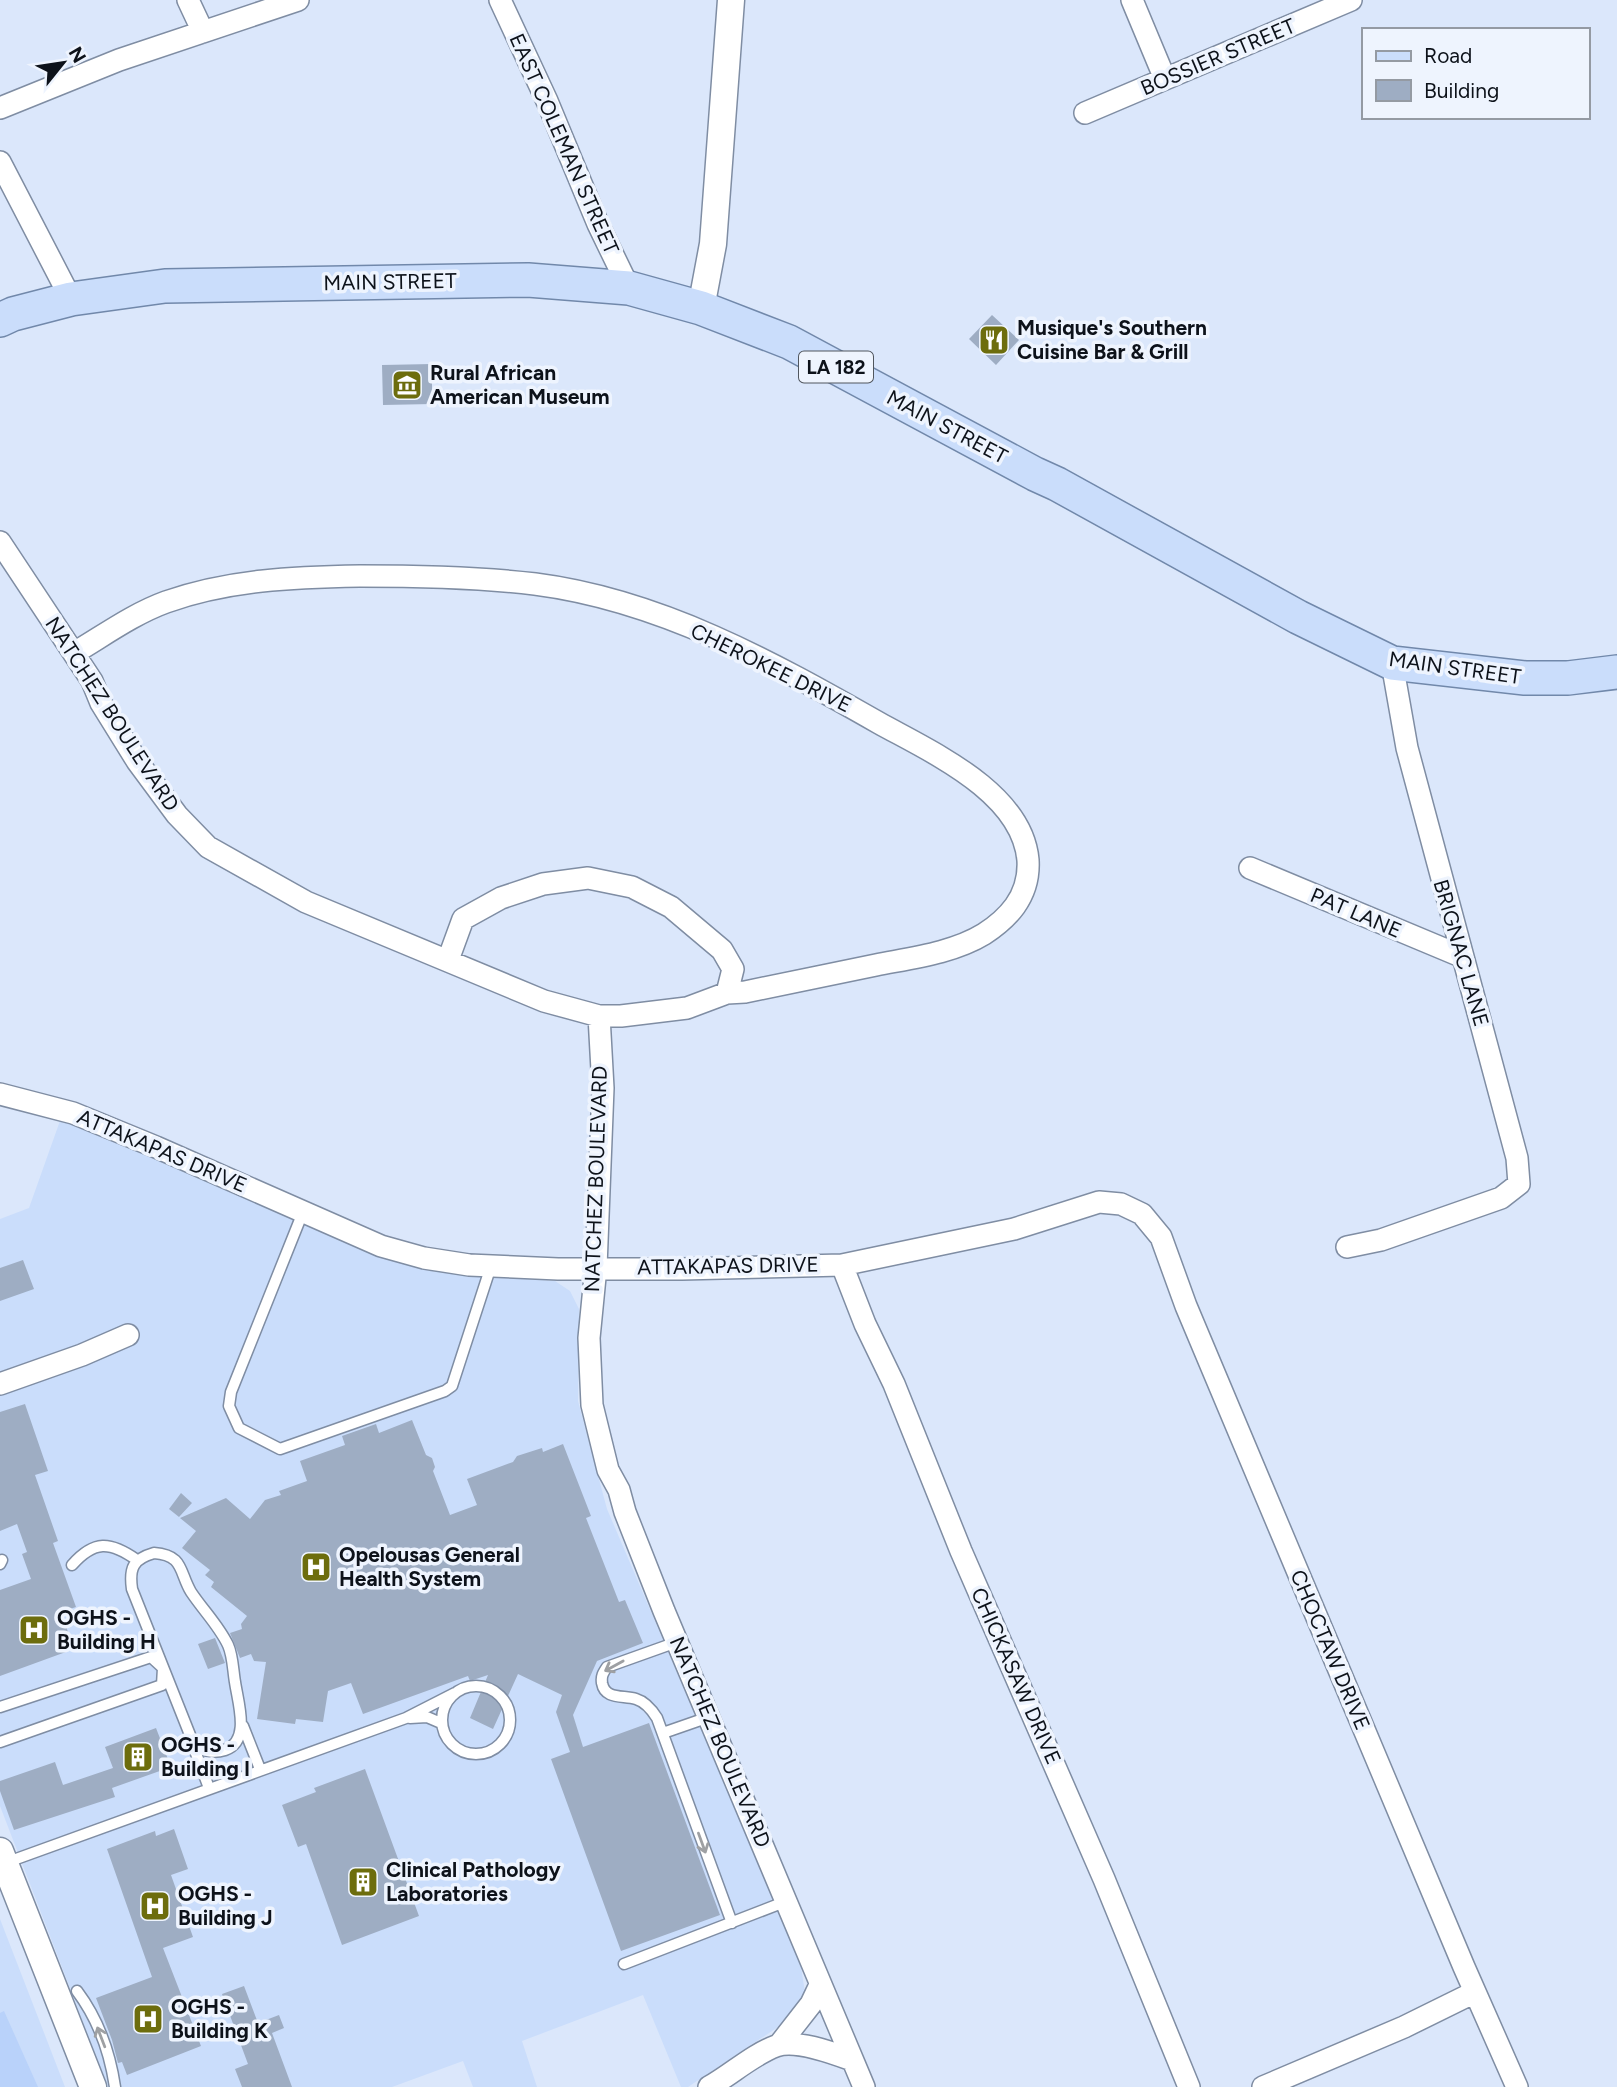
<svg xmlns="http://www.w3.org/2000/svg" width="1617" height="2087" font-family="Figtree,sans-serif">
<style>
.built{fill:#caddfb}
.green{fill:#b9d2fa}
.building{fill:#9eadc3}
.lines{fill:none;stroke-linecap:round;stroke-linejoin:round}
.service-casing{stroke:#7f8da3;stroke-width:13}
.minor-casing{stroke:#7f8da3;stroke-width:24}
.tertiary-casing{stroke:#7f8da3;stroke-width:29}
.primary-casing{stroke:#7188aa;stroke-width:36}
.service{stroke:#fff;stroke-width:10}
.minor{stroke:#fff;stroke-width:21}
.tertiary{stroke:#fff;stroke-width:26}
.primary{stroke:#caddfb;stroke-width:33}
.oneway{stroke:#9ea0a3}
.labels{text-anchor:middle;stroke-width:7;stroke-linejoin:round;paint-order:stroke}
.shield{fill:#eef4fe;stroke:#50565e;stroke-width:2}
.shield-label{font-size:19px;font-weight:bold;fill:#0d121a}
.street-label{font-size:21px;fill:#0d121a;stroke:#eef4fe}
.poi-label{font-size:21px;font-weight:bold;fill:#0d121a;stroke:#eef4fe;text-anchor:start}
</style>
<rect width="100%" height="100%" fill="#dbe7fb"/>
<path class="built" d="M61 1118 321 1231 423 1269 437 1272 555 1281 570 1291 579 1309 578 1401 607 1509 800 1960 805 1993 800 2005 781 2025 688 2087H681L643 1995 522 2041 537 2087H473L463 2061 392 2087H108L0 1806V1219L29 1208Z
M0 1919 65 2087H0Z"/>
<path class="green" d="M4 2011 38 2087H0V2013Z"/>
<path class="building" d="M992 315 1019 340 996 365 969 339Z
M432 364V404L383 405 382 365Z
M23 1260 34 1289 0 1301V1268Z
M25 1404 48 1471 35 1475 58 1541 53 1543 76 1607 61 1612 74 1649 0 1676V1590L31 1579 22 1554 27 1552 17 1524 0 1531V1412Z
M412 1420 426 1455 432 1458 435 1467 433 1471 450 1515 477 1505 467 1479 513 1462 517 1456 542 1448 543 1452 563 1444 591 1516 586 1518 619 1602 625 1600 643 1643 597 1661 573 1715 583 1747 649 1723 720 1915 621 1951 551 1759 570 1752 556 1712 562 1695 518 1674 493 1729 470 1718 488 1675 470 1681 468 1676 363 1714 351 1683 328 1691 323 1722 296 1719 295 1724 257 1719 266 1662 254 1661 251 1654 240 1658 230 1633 242 1629 241 1624 247 1616 211 1587 214 1582 205 1575 210 1570 182 1548 196 1531 180 1518 226 1498 250 1519 265 1500 281 1495 279 1491 307 1481 300 1461 345 1445 342 1436 376 1424 379 1433Z
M181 1493 192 1503 179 1517 169 1509Z
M215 1638 225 1663 208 1669 198 1644Z
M156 1728 171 1767 112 1788 115 1797 14 1830 0 1791V1781L55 1762 63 1785 113 1768 105 1747Z
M365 1769 419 1916 342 1945 306 1844 298 1847 282 1805 316 1792 314 1788Z
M174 1829 188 1869 171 1875 193 1937 163 1948 201 2046 127 2075 122 2062 118 2063 112 2040 96 1998 152 1977 107 1849 155 1831 156 1836Z
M244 1986 258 2023 279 2015 284 2028 272 2033 292 2087H242L235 2069 248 2064 222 1994Z"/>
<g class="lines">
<g class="service-casing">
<path id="service" d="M303 1212 231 1392 229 1406 239 1428 280 1449 445 1391 452 1386 491 1266
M154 1553C184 1555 179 1572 191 1592 203 1610 219 1626 228 1645 233 1656 233 1671 235 1682 238 1703 251 1741 225 1750 213 1754 204 1751 194 1745L132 1589C129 1568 133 1559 154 1553Z
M0 1564 2 1560
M72 1565C94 1540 110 1541 137 1560
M677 1642 607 1667C603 1673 601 1676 602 1683 605 1700 623 1695 636 1699 646 1702 652 1710 657 1718L732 1923
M442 1720a34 34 0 1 1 68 0a34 34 0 1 1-68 0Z
M0 1707 151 1657 163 1668 162 1685 0 1742
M410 1718 427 1717 441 1723
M243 1726 260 1769
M663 1733 709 1717
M192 1743 209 1788
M5 1863 406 1718 455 1693
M624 1964 787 1901
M77 1991C98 2019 110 2053 115 2087"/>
</g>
<g class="minor-casing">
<path id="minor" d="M188 0 203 32
M500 0 547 101 598 224 629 288
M1132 0 1165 79
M0 108 119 60 298 0
M1085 113 1351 0
M0 162 71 299
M0 542 92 681 101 703 137 761 177 815 208 847 306 902 544 1001 599 1016H621L687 1008 727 993 745 992C789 983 832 974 876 965 911 958 953 953 984 934 995 927 1007 917 1015 906 1025 892 1029 877 1028 860 1022 792 931 752 879 723 772 662 660 600 535 584 477 577 419 576 360 576 294 577 228 580 166 602 133 614 103 636 74 653
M1250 868 1463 957
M448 960 463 919 501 898 543 884 588 878 632 887 671 907 722 950 733 969 727 993
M599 1016 603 1088 596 1267 589 1338 592 1405 608 1470 619 1490 625 1512 664 1611 864 2087
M0 1094 73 1113 156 1147 381 1246 424 1258 469 1265 558 1269H682L842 1265 1014 1229 1099 1202 1121 1204 1142 1214 1161 1237 1186 1306 1464 1967 1517 2087
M1347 1247 1381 1240 1501 1198 1519 1184 1517 1158 1407 748 1392 663
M842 1265 865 1324 894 1384 961 1551 1104 1879 1189 2087
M0 1384 82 1355 128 1335
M779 2045 811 2004 820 1985
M709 2087C732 2074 752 2055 776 2046 796 2039 833 2053 852 2060
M1263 2087 1404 2027 1475 1992"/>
</g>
<g class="tertiary-casing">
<path id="tertiary" d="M701 308 713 244 731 0
M0 1851 93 2087"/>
</g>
<g class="primary-casing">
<path id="primary" d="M0 320 13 314 71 299 165 286 528 280 629 288 701 308 789 342 1035 474 1057 484 1298 617 1392 663 1525 678H1568L1617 672"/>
</g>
<use href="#service" class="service"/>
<use href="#minor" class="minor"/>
<use href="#tertiary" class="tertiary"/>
<use href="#primary" class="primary"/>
</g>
<defs><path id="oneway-shaft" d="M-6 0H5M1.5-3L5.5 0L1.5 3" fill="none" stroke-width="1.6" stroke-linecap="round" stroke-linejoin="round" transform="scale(1.75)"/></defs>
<g class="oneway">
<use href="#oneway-shaft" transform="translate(614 1666) rotate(151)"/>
<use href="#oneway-shaft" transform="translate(702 1843) rotate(70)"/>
<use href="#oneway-shaft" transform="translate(101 2037) rotate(-111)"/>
</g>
<defs>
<g id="restaurant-square" transform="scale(1.575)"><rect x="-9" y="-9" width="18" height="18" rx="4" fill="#6d6d0d" stroke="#eef4fe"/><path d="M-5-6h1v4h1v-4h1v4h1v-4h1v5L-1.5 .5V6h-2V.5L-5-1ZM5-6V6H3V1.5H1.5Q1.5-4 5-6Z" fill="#fff"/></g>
<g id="museum-square" transform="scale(1.575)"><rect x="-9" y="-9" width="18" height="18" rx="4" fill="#6d6d0d" stroke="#eef4fe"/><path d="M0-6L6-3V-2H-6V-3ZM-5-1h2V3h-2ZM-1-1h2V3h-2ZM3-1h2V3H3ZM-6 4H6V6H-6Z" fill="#fff"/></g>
<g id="hospital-square" transform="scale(1.575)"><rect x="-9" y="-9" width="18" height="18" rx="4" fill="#6d6d0d" stroke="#eef4fe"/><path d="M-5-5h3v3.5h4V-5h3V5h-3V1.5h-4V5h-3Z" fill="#fff"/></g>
<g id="building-square" transform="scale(1.575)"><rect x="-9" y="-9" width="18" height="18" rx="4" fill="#6d6d0d" stroke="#eef4fe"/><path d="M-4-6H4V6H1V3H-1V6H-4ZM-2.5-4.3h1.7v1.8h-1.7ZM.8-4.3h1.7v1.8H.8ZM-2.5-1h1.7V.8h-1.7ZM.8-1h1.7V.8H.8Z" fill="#fff"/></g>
</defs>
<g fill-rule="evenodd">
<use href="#restaurant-square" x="994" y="340"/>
<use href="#museum-square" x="407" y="385"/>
<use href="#hospital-square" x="316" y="1567"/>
<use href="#hospital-square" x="34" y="1630"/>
<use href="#building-square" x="138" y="1757"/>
<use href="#building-square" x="363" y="1882"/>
<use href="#hospital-square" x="155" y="1906"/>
<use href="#hospital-square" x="148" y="2019"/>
</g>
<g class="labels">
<rect class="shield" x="799" y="351.5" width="74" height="31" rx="5"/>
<g class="shield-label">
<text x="836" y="374">LA 182</text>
</g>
<g class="street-label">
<text transform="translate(1218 57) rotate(-23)" y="7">BOSSIER STREET</text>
<text transform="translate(564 144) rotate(66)" y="7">EAST COLEMAN STREET</text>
<text transform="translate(390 282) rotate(-1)" y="7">MAIN STREET</text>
<text transform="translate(947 427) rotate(28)" y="7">MAIN STREET</text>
<text transform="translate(771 668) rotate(26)" y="7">CHEROKEE DRIVE</text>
<text transform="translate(1455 668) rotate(8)" y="7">MAIN STREET</text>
<text transform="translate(112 714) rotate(57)" y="7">NATCHEZ BOULEVARD</text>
<text transform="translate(1356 913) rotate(23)" y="7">PAT LANE</text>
<text transform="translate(1461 953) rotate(74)" y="7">BRIGNAC LANE</text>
<text transform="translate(162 1151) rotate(23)" y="7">ATTAKAPAS DRIVE</text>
<text transform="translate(596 1179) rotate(-88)" y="7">NATCHEZ BOULEVARD</text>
<text transform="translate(728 1266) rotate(-1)" y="7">ATTAKAPAS DRIVE</text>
<text transform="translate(1330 1650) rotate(67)" y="7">CHOCTAW DRIVE</text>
<text transform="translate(1016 1676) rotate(66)" y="7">CHICKASAW DRIVE</text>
<text transform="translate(720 1742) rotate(67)" y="7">NATCHEZ BOULEVARD</text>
</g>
<g class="poi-label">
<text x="1017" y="335">Musique's Southern<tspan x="1017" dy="24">Cuisine Bar &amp; Grill</tspan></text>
<text x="430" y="380">Rural African<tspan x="430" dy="24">American Museum</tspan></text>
<text x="339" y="1562">Opelousas General<tspan x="339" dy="24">Health System</tspan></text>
<text x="57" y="1625">OGHS -<tspan x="57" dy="24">Building H</tspan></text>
<text x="161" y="1752">OGHS -<tspan x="161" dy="24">Building I</tspan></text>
<text x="386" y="1877">Clinical Pathology<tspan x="386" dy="24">Laboratories</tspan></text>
<text x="178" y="1901">OGHS -<tspan x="178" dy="24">Building J</tspan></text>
<text x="171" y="2014">OGHS -<tspan x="171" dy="24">Building K</tspan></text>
</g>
</g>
<rect x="1362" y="28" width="228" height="91" fill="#eef4fe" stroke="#949aa3" stroke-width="2"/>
<rect x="1376" y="51" width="35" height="10" fill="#caddfb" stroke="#949aa3" stroke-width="2"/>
<text x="1424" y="63" font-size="21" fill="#0d121a">Road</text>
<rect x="1376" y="80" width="35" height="21" fill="#9eadc3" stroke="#949aa3" stroke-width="2"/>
<text x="1424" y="98" font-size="21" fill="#0d121a">Building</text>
<g transform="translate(63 63) rotate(60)" stroke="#eef4fe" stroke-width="5" paint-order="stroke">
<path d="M0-5L12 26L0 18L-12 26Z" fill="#0d121a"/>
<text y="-10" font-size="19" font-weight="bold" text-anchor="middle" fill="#0d121a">N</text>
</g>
</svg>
